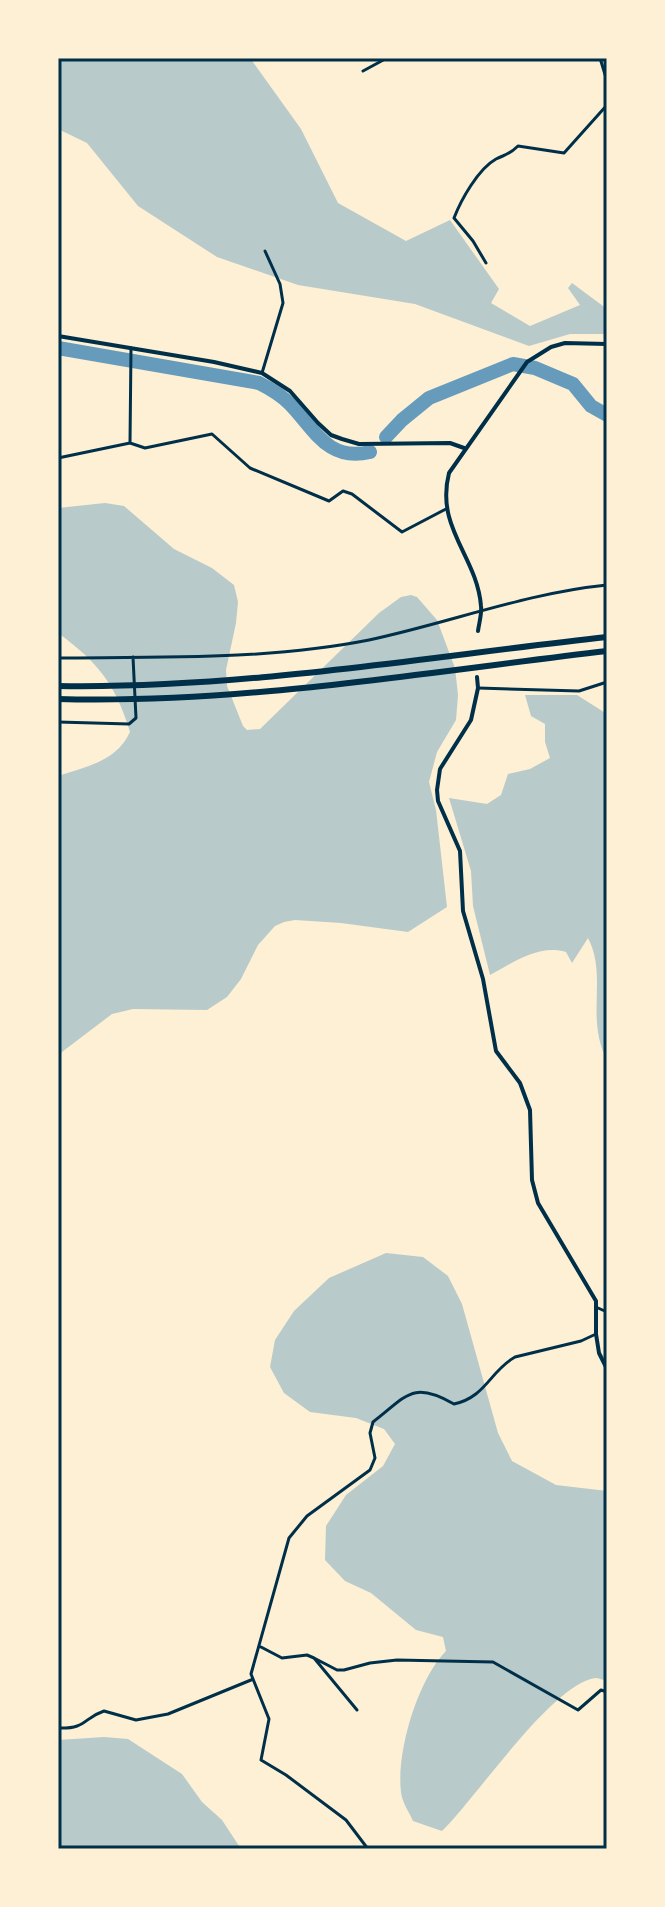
<svg xmlns="http://www.w3.org/2000/svg" width="665" height="1907" font-family="Karla,sans-serif">
<style>
.green{fill:#b9caca}
.lines{fill:none;stroke-linecap:round;stroke-linejoin:round}
.river{stroke:#669bbc;stroke-width:14}
.minor{stroke:#003049;stroke-width:3}
.tertiary{stroke:#003049;stroke-width:4}
.motorway{stroke:#003049;stroke-width:6}
.neatline{fill:none;stroke:#003049;stroke-width:3}
</style>
<rect width="100%" height="100%" fill="#fdf0d5"/>
<path class="green" d="M58 58H250L301 129 338 203 406 241 450 220 499 289 491 303 530 326 580 305 568 288 572 283 607 309V334H570L529 346 415 304 298 285 217 257 138 206 87 143 58 129Z
M105 503 124 506 174 549 212 568 234 585 238 602 236 623 226 670 227 686 243 726 247 730 260 729 379 613 401 597 411 595 417 597 437 620 455 668 458 695 456 720 437 752 429 782 436 810 447 907 408 932 341 923 295 920 284 922 275 926 258 945 241 979 227 997 207 1010 133 1009 112 1014 58 1055V776C86 767 117 761 130 732 116 685 98 662 58 633V508Z
M525 695H577L607 714V1060C585 1018 608 976 588 938L572 963 566 952C539 944 514 962 490 975L473 906 471 871 449 798 487 804 501 795 508 774 530 769 550 758 545 742V724L531 716Z
M386 1253 423 1257 448 1276 462 1304 498 1433 512 1461 556 1485 607 1491V1681C603 1680 599 1678 595 1678 552 1684 476 1798 442 1831L413 1821C409 1812 402 1802 401 1792 396 1752 418 1679 446 1651L443 1637 416 1630 371 1593 345 1581 325 1560 326 1526 346 1495 383 1466 395 1444 384 1429 356 1418 310 1412 284 1393 270 1367 275 1340 294 1311 329 1278Z
M104 1737 128 1739 182 1774 202 1802 222 1820 241 1849H58V1740Z"/>
<g class="lines">
<path class="river" d="M58 348 259 383C271 389 281 395 290 404 315 430 328 462 370 452
M386 437 402 420 429 398 513 364 535 368 573 384 591 406 607 415"/>
<path class="minor" d="M600 58 607 81
M363 71 387 58
M486 263 473 241 454 218C461 200 478 169 496 159 506 154 509 155 518 146L564 153 607 105
M262 373 283 303 280 284 265 251
M130 443 131 348
M58 458 130 443 145 448 212 434 250 468 329 501 343 491 352 494 402 532 446 509
M58 658C161 657 268 660 369 640 449 623 526 593 607 585
M478 688 579 691 607 682
M58 722 129 724 136 718 133 657
M598 1308 607 1312
M261 1647 282 1658 307 1655 314 1658 357 1710
M314 1658 337 1670H344L370 1663 397 1660 493 1662 578 1710 601 1690 607 1692
M58 1728C87 1729 83 1718 104 1711L136 1720 168 1714 251 1680
M368 1849 346 1820 286 1775 261 1760 269 1719 251 1674 289 1538 307 1516 370 1470 375 1458 370 1433 373 1422C407 1396 412 1380 454 1404 486 1397 490 1371 515 1357L581 1341 596 1334"/>
<path class="tertiary" d="M58 336 214 362 262 373 290 391 318 423 331 435 342 439 359 444 450 443 464 448
M478 631C479 623 482 614 481 606 477 556 435 528 449 473L527 362 551 347 565 343 607 344
M477 677 478 688 471 720 440 769 437 790 438 801 460 851 463 911 483 979 496 1051 520 1083 530 1110 532 1180 538 1203 596 1301V1334L599 1353 607 1369"/>
<path class="motorway" d="M58 686C242 689 424 657 607 637
M58 699C242 704 425 672 607 651"/>
</g>
<rect width="665" height="1907" fill="none" stroke="#fdf0d5" stroke-width="120"/>
<rect x="60" y="60" width="545" height="1787" class="neatline"/>
</svg>
